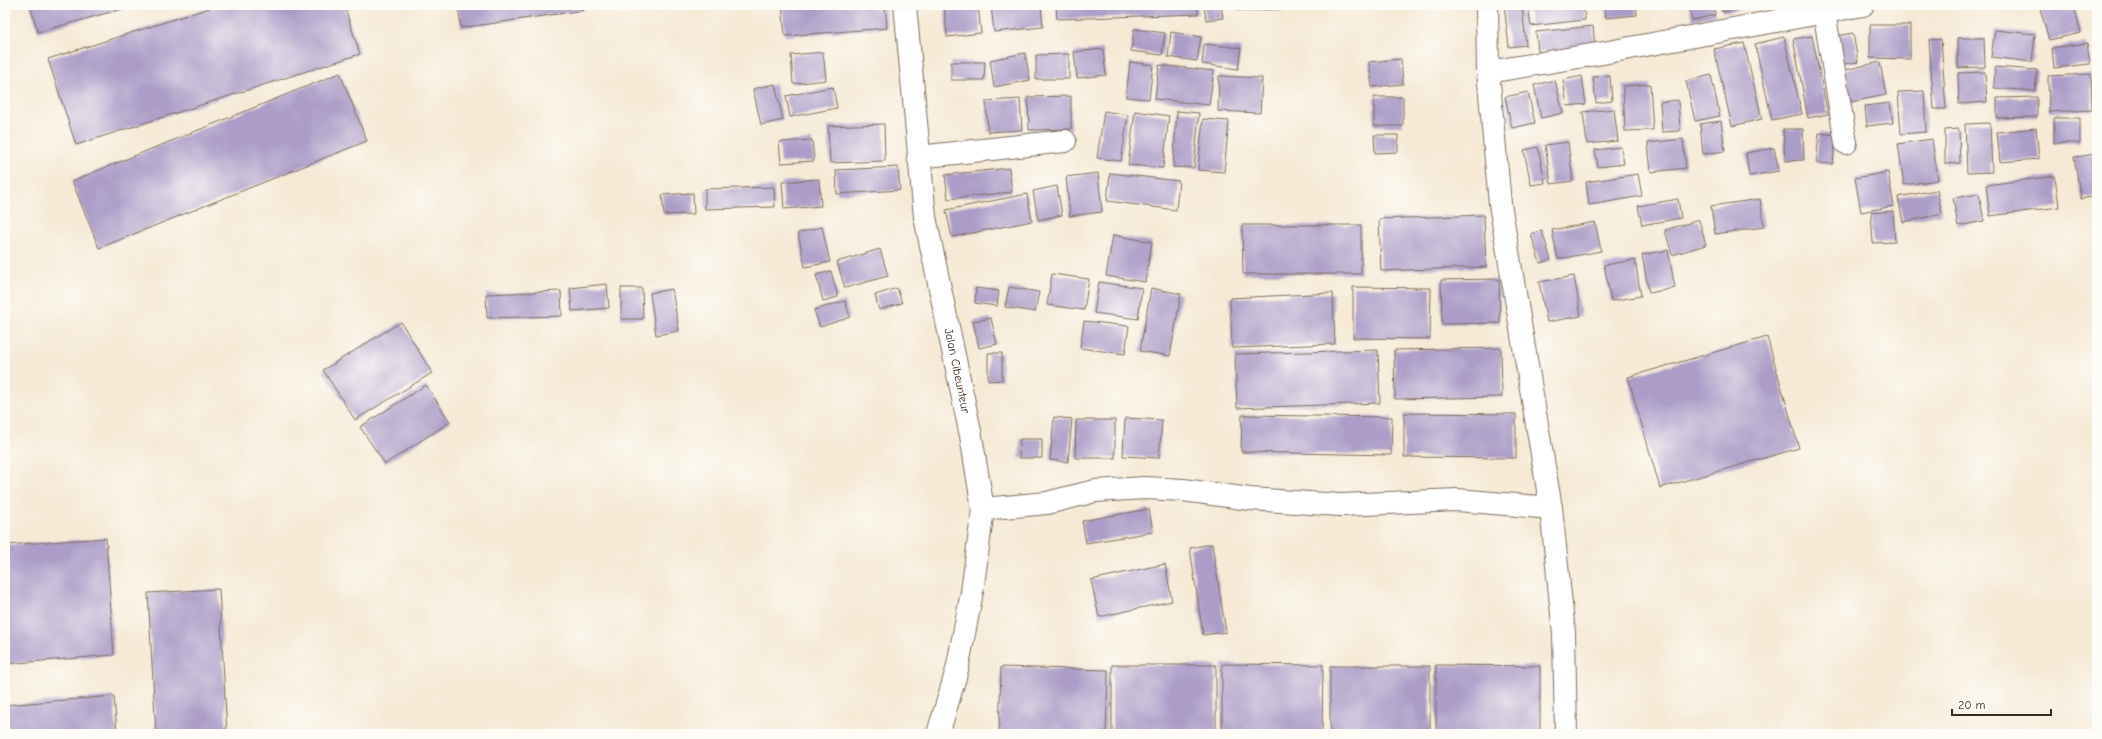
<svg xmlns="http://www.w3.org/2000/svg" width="2102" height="739" font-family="'Comic Neue',sans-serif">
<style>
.building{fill:#ac9dc8}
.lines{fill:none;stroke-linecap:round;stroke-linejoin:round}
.minor-casing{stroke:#7c6d5e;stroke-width:24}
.minor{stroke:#fff;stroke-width:22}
.labels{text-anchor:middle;stroke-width:3.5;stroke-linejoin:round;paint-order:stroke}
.street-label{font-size:12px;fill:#3b2a1e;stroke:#fdfcf7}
</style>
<rect width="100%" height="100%" fill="#fdfcf7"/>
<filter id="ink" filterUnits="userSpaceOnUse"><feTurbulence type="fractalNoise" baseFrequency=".025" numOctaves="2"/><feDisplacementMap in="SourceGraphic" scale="8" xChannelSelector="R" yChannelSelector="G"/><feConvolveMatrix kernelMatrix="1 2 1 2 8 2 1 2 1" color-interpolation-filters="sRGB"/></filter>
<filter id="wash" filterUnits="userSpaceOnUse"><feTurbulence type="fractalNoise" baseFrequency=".012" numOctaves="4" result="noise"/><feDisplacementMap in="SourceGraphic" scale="16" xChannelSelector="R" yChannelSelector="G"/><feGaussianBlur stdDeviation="0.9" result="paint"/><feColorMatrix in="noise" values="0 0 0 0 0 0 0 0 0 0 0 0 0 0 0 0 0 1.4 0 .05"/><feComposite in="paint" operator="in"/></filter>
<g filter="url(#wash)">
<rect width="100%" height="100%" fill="#f6e9d5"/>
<g id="blocks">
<path class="building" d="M30 5H136L38 32Z
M219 5H344L360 54 76 145 48 59Z
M458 5H583L584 10 461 28Z
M782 5H885L887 28 785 36Z
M944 5H978L981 33 947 37Z
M991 5H1041L1043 27 994 32Z
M1056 5H1198V14L1057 19Z
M1204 5H1221L1223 18 1206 20Z
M1237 5H1311V9L1237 10Z
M1504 5H1522L1526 45 1509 47Z
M1528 5H1584L1585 20 1531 26Z
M1605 5H1636L1637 15 1606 18Z
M1642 5H1653V6L1642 7Z
M1689 5H1713L1715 15 1692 20Z
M1721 5H1762V6L1722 12Z
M2039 5H2074L2081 33 2049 40Z
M1870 25H1910V59L1870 58Z
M1593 26 1595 46 1538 52 1536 32Z
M1134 29 1165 33 1162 55 1131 51Z
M1995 30 2035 34 2032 62 1991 57Z
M1171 32 1201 37 1197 61 1168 57Z
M1853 33 1858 62 1842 64 1837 36Z
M1812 36 1828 114 1808 118 1793 39Z
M1784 37 1802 114 1772 120 1755 44Z
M1958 38H1984L1985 67 1958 68Z
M1941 39 1946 109H1934L1929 40Z
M1744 43 1762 119 1732 126 1714 49Z
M2087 43 2090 64 2054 68 2052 48Z
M1204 44 1241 48 1238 69 1202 64Z
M1103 49 1106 75 1077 78 1074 52Z
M823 52 826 80 793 84 791 55Z
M1025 53 1030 80 994 87 990 60Z
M1069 54V79H1036V55Z
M1401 59 1403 84 1372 87 1369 62Z
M951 62H985L984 80H951Z
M1130 62 1153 65 1149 99 1126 97Z
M1880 62 1886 95 1851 102 1844 70Z
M1159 65 1214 71 1209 105 1155 99Z
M1995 67 2037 70 2035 91 1994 88Z
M1985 72 1987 102 1959 104 1958 73Z
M340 73 367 141 99 248 72 181Z
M2091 74 2092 110 2049 112 2048 76Z
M1711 75 1720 116 1695 121 1686 81Z
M1219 76 1262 78 1260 113 1218 111Z
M1582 76 1586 104 1567 106 1563 80Z
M1610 76 1612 101 1596 103 1593 77Z
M1555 80 1563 113 1541 118 1534 85Z
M775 84 783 120 761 125 753 89Z
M1650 84 1653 130 1625 131 1623 86Z
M833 87 837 108 790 117 786 96Z
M1924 91 1926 132 1901 134 1898 92Z
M1528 92 1535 123 1512 128 1505 97Z
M1071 96V129L1029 130 1028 97Z
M1374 97H1403V126H1374Z
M2037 97V117L1997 118V98Z
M1020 99 1022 130 988 132 986 101Z
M1678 100 1680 131 1662 132 1660 102Z
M1890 103 1893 123 1867 126 1865 106Z
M1614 109 1618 141 1587 144 1583 112Z
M1104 111 1128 115 1121 161 1097 158Z
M1135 111 1169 116 1163 168 1128 165Z
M1177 111 1199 113 1194 168 1173 167Z
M2054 118H2080V143H2054Z
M1203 119 1229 121 1224 172 1198 170Z
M1721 121 1725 151 1703 154 1700 124Z
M1990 123 1992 172 1967 173 1965 124Z
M884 124 885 161 830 163 828 126Z
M2036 128 2039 159 2000 162 1997 132Z
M1783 129H1803L1804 160 1785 161Z
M1959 129 1960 163 1945 164V130Z
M1819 133 1836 135 1833 164 1816 163Z
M1374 135H1398V152L1375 153Z
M1683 139 1686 168 1651 172 1648 143Z
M1932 139 1938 180 1904 185 1898 144Z
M812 140 814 161 781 163 779 142Z
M1568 142 1573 181 1551 184 1545 145Z
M1538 147 1545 183 1531 185 1524 150Z
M1621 147 1624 164 1598 167 1595 150Z
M1774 148 1779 171 1749 176 1746 153Z
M2097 154V196L2081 199 2074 157Z
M898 167 900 190 837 194 836 170Z
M1009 168 1012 192 948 199 945 175Z
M1888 172 1894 206 1861 212 1855 178Z
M1098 173 1102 212 1070 216 1066 177Z
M1110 173 1179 181 1176 210 1107 201Z
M1638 174 1642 196 1589 205 1586 182Z
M2055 176 2059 207 1990 216 1986 185Z
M819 179 821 206 784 209 782 182Z
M1057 186 1062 215 1038 220 1033 191Z
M774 187 775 207 705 209V189Z
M1937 190 1942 214 1903 222 1898 197Z
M693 193 694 214 664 215 662 195Z
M1027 194 1032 221 952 237 946 210Z
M1979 194 1984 221 1958 226 1953 198Z
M1678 199 1681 218 1642 225 1638 206Z
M1760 199 1764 227 1715 234 1711 206Z
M1893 211 1895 242 1873 243 1871 213Z
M1484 215 1486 267 1381 271 1379 219Z
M1699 220 1706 245 1672 255 1665 230Z
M1595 222 1601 251 1558 259 1552 230Z
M1242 225H1361V274H1243Z
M822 227 830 262 805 267 798 233Z
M1542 231 1551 260 1540 263 1531 234Z
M1113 235 1152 242 1145 282 1106 276Z
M880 249 888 276 845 288 837 262Z
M1668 250 1675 288 1649 293 1642 255Z
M1635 260 1641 296 1611 301 1604 265Z
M831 271 838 297 823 301 816 275Z
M1052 274 1089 279 1084 310 1047 305Z
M1574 276 1581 316 1547 322 1539 282Z
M1499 279 1500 323 1442 324 1441 280Z
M1099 282 1142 288 1138 319 1094 313Z
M607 284 609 308 572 311 570 288Z
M1009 287 1039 292 1035 312 1005 307Z
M1353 287 1431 288 1430 339 1353 338Z
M621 288H642L643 319H621Z
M897 288 902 303 879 310 875 295Z
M976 288 999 291 997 306 975 303Z
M1151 288 1181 294 1170 356 1140 351Z
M672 289 679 331 656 335 650 293Z
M561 291 562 316 487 318 486 294Z
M1333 293 1335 344 1232 348 1230 298Z
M845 301 850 317 820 327 814 310Z
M991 318 997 344 979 348 973 321Z
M1084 321 1129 326 1125 354 1080 348Z
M401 322 432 373 355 420 323 370Z
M1767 337 1799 448 1660 488 1628 377Z
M1501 348 1502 397 1395 399 1394 350Z
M1378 350 1380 403 1237 408 1235 354Z
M988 353H1002V380L988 381Z
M426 385 450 422 385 464 360 427Z
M1404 413 1516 414V458L1404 457Z
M1242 415 1392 417 1391 455 1241 452Z
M1054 417 1072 419 1068 462 1050 460Z
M1125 418 1162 420 1159 458 1123 456Z
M1076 420H1115V458H1075Z
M1020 439H1042V458H1019Z
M1149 509 1153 532 1086 543 1082 521Z
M106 538 114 655 5 664V545Z
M1212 544 1226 632 1203 635 1190 548Z
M1165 564 1172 601 1099 617 1091 580Z
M219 589 227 734H156L148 593Z
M1222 664 1323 665 1322 734H1222Z
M1112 665H1216V734H1112Z
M1436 665 1540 666V734H1436Z
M1330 666H1430V734H1330Z
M1001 667 1108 670 1106 734H999Z
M114 696 117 734H5V705Z"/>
</g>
</g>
<g filter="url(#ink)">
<use href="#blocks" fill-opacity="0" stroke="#7c6d5e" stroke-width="1"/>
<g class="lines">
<g class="minor-casing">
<g id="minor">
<path id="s1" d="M905 5 925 217 971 436 983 509 972 592 957 670 938 734"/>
<path d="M1487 5 1488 72 1500 204 1551 508 1564 633 1566 734"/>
<path d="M1823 5 1846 143"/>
<path d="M1488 72 1603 53 1863 5"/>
<path d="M918 157 1065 141"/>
<path d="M983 509 1047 503 1095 491 1145 488 1183 490 1250 499 1340 505 1458 500 1551 508"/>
</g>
</g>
<use href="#minor" class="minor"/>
</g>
</g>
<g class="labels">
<g class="street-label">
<text dy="4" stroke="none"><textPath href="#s1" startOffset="370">Jalan Cibeunteur</textPath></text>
</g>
</g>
<rect width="2102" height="739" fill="none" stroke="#fdfcf7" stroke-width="20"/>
<path d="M1952 709v6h99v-6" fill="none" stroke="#3b2a1e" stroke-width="2"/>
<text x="1958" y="709" font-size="12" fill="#3b2a1e" stroke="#fdfcf7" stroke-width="3" paint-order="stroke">20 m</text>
</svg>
